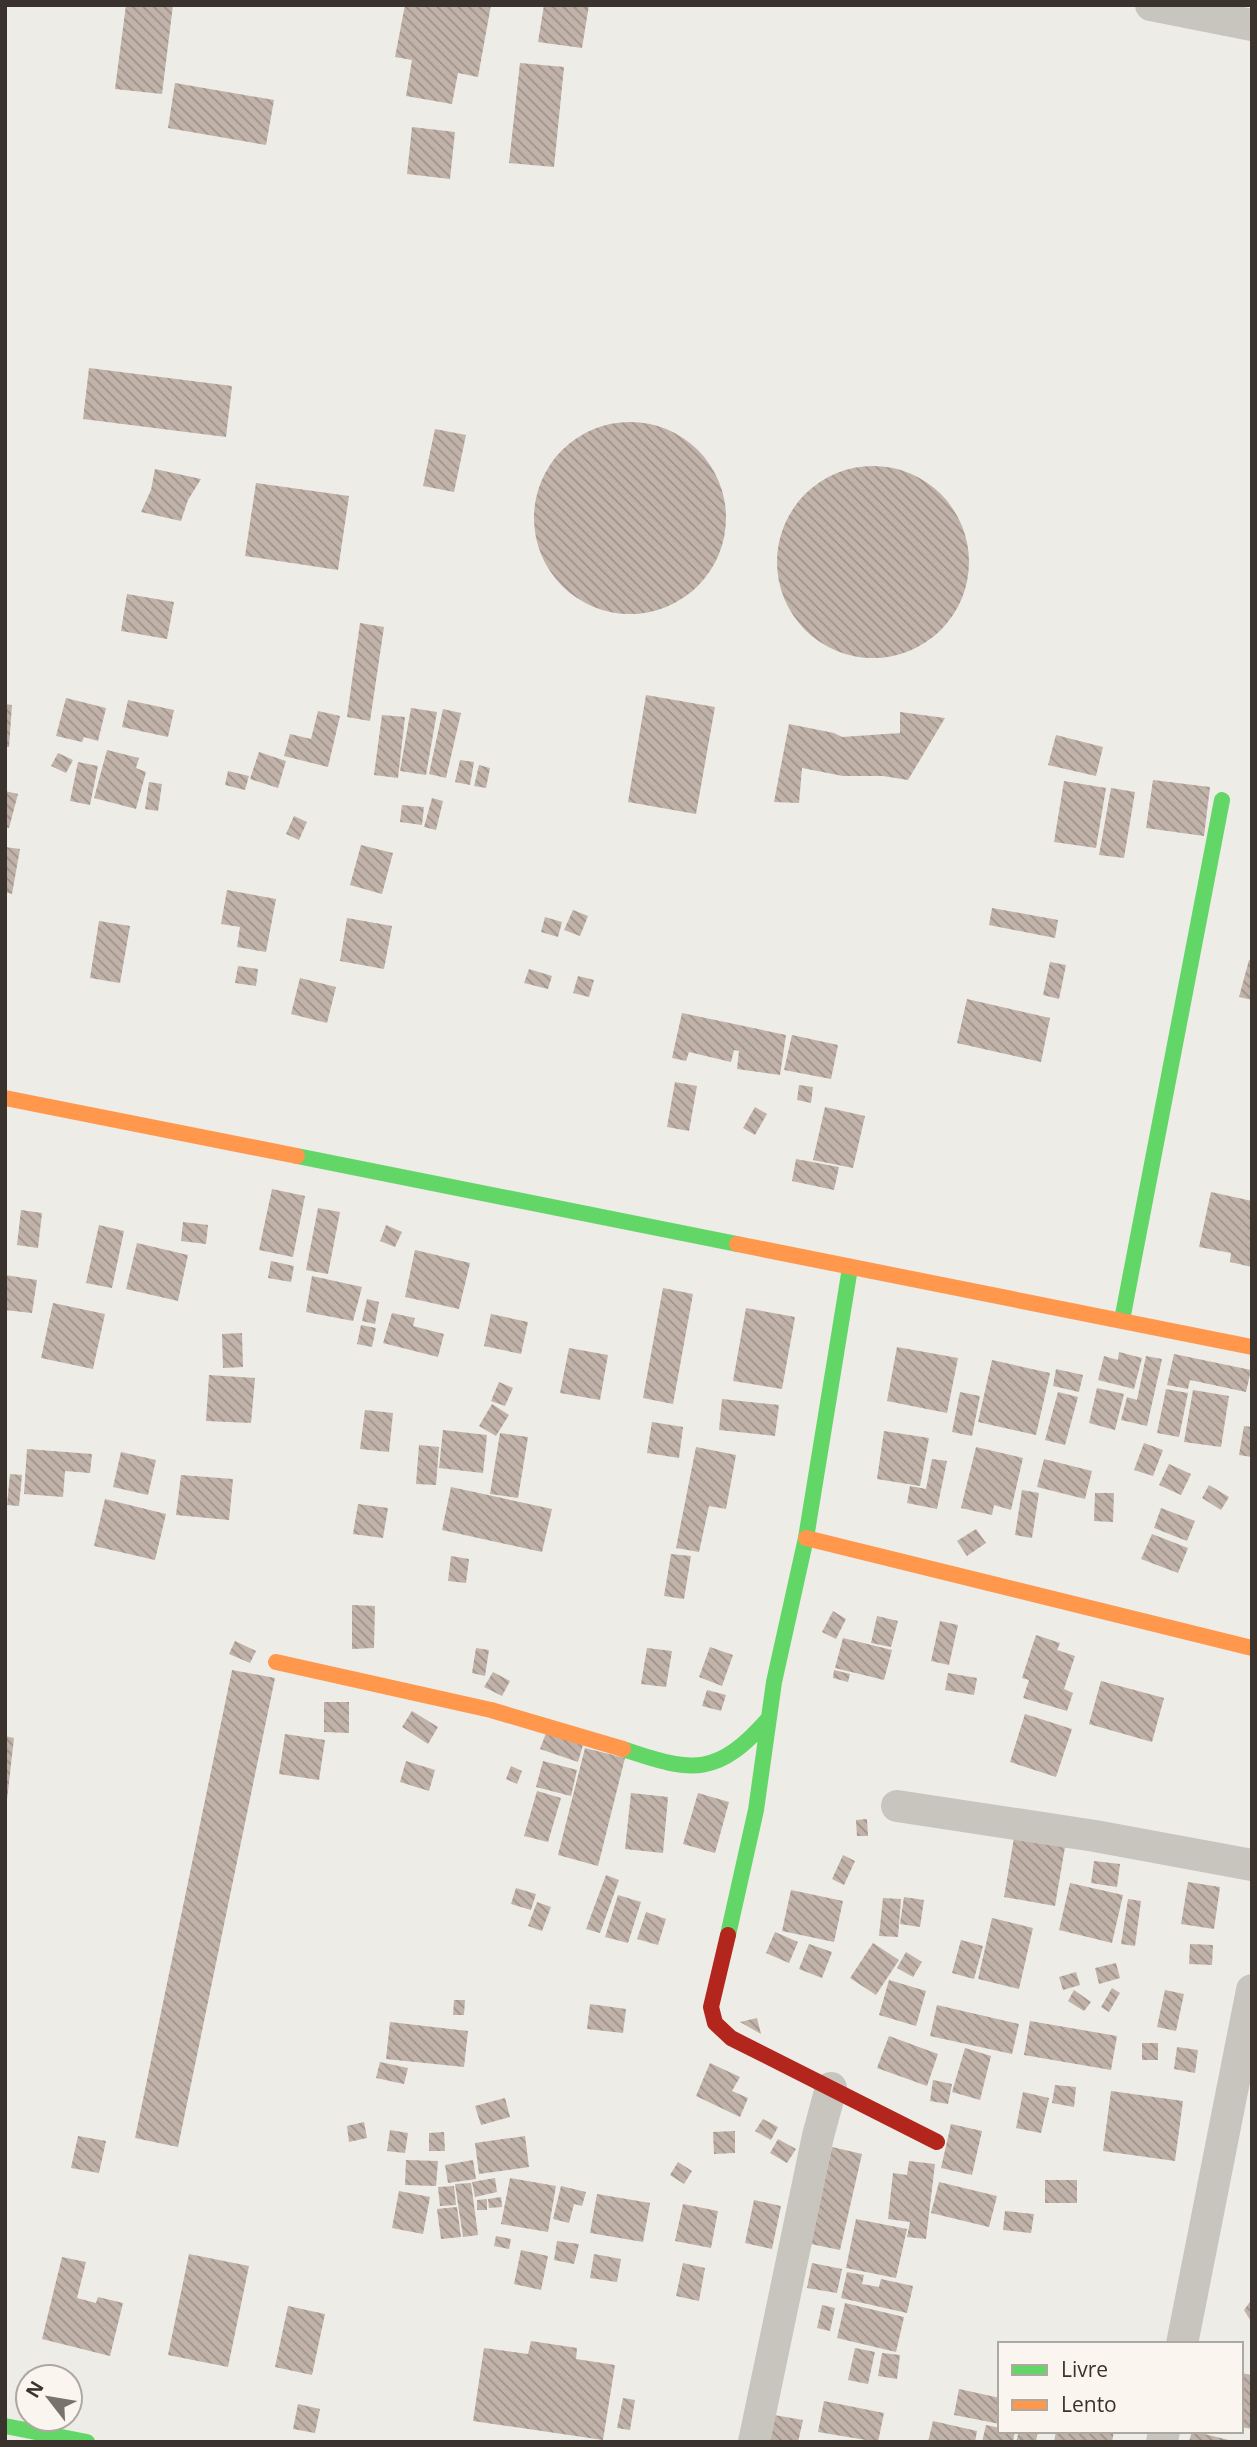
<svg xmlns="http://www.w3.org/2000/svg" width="1257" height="2447" font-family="'Open Sans',sans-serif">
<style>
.building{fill:url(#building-back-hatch)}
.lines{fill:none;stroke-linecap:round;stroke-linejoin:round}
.street{stroke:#c8c4be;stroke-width:32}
.fast{stroke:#63d668;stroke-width:16}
.slow{stroke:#ff974d;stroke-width:16}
.jam{stroke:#b3261e;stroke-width:16}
</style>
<defs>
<pattern id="building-back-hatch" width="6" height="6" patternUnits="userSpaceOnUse" patternTransform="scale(1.75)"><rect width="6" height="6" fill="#c1b3a9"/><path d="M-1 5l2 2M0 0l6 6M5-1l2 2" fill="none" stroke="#9e928a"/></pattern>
</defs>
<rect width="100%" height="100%" fill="#eeece6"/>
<path class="building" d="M126 5H173L162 94 115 89Z
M405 5H491L478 77 458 73 452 104 406 96 412 60 395 57Z
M544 5H589L582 48 538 42Z
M520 63 564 67 554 167 509 163Z
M175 83 274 100 266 145 168 128Z
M412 127 455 132 450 179 407 174Z
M89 368 232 386 226 437 83 419Z
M534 518a96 96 0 1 1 192 0a96 96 0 1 1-192 0Z
M435 429 466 435 454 492 423 486Z
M777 562a96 96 0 1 1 192 0a96 96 0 1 1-192 0Z
M155 469 201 479 188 500 181 521 141 512 151 490Z
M256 483 349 496 338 570 245 556Z
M127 594 174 602 167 639 121 631Z
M360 623 384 627 370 721 347 717Z
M646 695 715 707 696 814 628 802Z
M66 698 106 708 98 741 84 737 82 742 56 736Z
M128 700 174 710 168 737 122 727Z
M5 704 12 705 9 747H5Z
M411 708 437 712 426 775 400 771Z
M443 709 461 713 446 778 429 774Z
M318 711 340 716 328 767 284 756 290 734 311 739Z
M900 712 945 718 908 780 883 776H843L802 768 799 803 774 802 789 724 834 733 842 737 900 733Z
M382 715 405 717 398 778 374 775Z
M1056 735 1103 747 1096 776 1048 765Z
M107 750 139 758 136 768 146 772 136 809 94 798Z
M259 752 286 761 278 788 250 779Z
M58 753 73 760 66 773 51 766Z
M460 760 474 762 470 785 455 782Z
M78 762 98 766 90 805 70 801Z
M479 765 490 768 486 788 474 786Z
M228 771 249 776 245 790 225 785Z
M1153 780 1210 787 1204 836 1146 828Z
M1064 781 1106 788 1096 848 1054 842Z
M149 782 162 784 158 811 145 809Z
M1111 788 1135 792 1124 858 1099 855Z
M5 791 18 794 9 828 5 827Z
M432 798 443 801 436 830 424 827Z
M402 805 424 807 422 825 400 822Z
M294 816 307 822 299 840 286 834Z
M361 845 393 853 382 894 350 885Z
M5 847 20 849 12 894 5 892Z
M227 890 276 899 266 952 237 947 240 927 221 924Z
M992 908 1058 920 1055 938 989 925Z
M573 910 588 916 580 936 564 930Z
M545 917 562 922 558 937 541 932Z
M347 918 392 926 384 969 340 961Z
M99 921 130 926 120 983 90 978Z
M1249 960 1252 961V1000L1239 997Z
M1050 962 1066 965 1059 999 1043 995Z
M238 966 258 969 256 986 235 983Z
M529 969 552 976 548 989 524 983Z
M578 976 594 980 589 997 573 993Z
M300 978 336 987 327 1023 291 1014Z
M967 999 1050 1018 1041 1062 957 1043Z
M682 1013 786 1035 780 1075 737 1069 739 1051 734 1050 731 1062 689 1052 686 1061 672 1058Z
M792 1035 838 1045 831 1079 784 1070Z
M675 1082 697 1086 689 1131 667 1127Z
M799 1085 813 1087 811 1103 797 1100Z
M755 1107 767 1114 755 1135 743 1128Z
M825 1107 865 1116 853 1168 813 1160Z
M796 1159 839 1167 834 1190 792 1181Z
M272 1189 305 1196 293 1257 259 1250Z
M1211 1192 1252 1201V1267L1230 1262 1231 1253 1199 1247Z
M318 1208 340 1212 328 1274 306 1270Z
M21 1210 42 1213 38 1248 17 1245Z
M183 1222 208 1225 206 1244 181 1241Z
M99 1225 124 1231 112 1288 86 1283Z
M386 1225 402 1232 395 1247 380 1241Z
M137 1243 188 1255 178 1301 126 1289Z
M415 1250 470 1263 459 1309 405 1297Z
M271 1261 294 1266 291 1282 268 1278Z
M5 1275 37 1280 32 1313 5 1310Z
M312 1276 362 1287 353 1321 306 1312Z
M663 1288 693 1294 673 1404 643 1398Z
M367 1299 379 1302 375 1324 362 1321Z
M53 1303 105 1314 93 1369 41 1358Z
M746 1308 795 1317 782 1389 733 1381Z
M392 1313 415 1318 413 1326 444 1334 438 1357 383 1343Z
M491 1314 528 1322 521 1354 484 1346Z
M361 1325 376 1328 372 1347 357 1344Z
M242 1333 243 1367 223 1368 222 1334Z
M897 1347 958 1358 947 1413 887 1401Z
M569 1348 608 1355 600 1400 560 1393Z
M1119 1352 1142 1358 1134 1389 1098 1380 1104 1356 1118 1360Z
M1174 1354 1251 1370 1246 1392 1190 1380 1188 1389 1167 1385Z
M1146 1356 1162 1359 1147 1426 1121 1420 1127 1397 1137 1400Z
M992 1360 1050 1373 1036 1435 978 1422Z
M1056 1369 1083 1375 1079 1392 1053 1386Z
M209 1375 255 1378 251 1423 206 1421Z
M499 1382 513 1388 505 1406 491 1401Z
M1097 1388 1124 1394 1115 1430 1089 1423Z
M1166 1389 1188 1393 1179 1437 1157 1433Z
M1193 1390 1229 1396 1221 1447 1184 1442Z
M960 1392 980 1396 972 1436 952 1432Z
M1058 1392 1078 1397 1065 1445 1045 1440Z
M722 1399 779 1405 775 1436 719 1430Z
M492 1404 509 1415 496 1436 479 1426Z
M365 1410 393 1413 389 1452 360 1449Z
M652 1422 683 1427 679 1458 647 1453Z
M1244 1426 1252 1427V1457L1239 1455Z
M443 1430 487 1435 483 1473 439 1468Z
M884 1431 929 1438 920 1486 877 1479Z
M500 1433 528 1437 518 1498 490 1494Z
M1144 1443 1163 1450 1153 1476 1134 1470Z
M419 1445 439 1447 436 1485 416 1484Z
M696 1447 736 1455 726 1509 709 1506 699 1552 676 1548Z
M976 1447 1023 1458 1011 1510 994 1505 992 1515 961 1508Z
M27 1449 92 1454 90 1473 65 1471 63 1497 24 1494Z
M121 1452 156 1460 148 1495 113 1487Z
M932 1459 947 1461 937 1509 907 1503 910 1486 926 1489Z
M1044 1459 1092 1471 1085 1499 1037 1487Z
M1169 1464 1191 1474 1181 1495 1159 1485Z
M10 1474 22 1475 19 1506 7 1505Z
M181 1475 233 1479 229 1520 176 1515Z
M1209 1485 1229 1497 1221 1510 1202 1498Z
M451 1487 552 1509 542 1552 442 1530Z
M1022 1490 1039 1493 1032 1538 1015 1535Z
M1095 1493H1114L1113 1522 1094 1521Z
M105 1499 166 1514 155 1560 94 1546Z
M358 1504 388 1508 383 1538 353 1534Z
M1161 1508 1195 1521 1187 1541 1154 1528Z
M976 1529 986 1543 967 1556 957 1541Z
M1152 1534 1188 1548 1178 1573 1141 1559Z
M671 1554 691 1556 684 1599 664 1596Z
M451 1556 469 1559 466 1583 448 1581Z
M352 1605 375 1606 374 1648 352 1649Z
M833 1611 846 1619 836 1639 822 1632Z
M877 1616 898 1621 891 1647 871 1643Z
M940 1621 958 1625 949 1665 931 1661Z
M1036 1635 1060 1643 1057 1650 1075 1656 1064 1689 1073 1693 1067 1711 1023 1698 1029 1680 1022 1678Z
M843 1638 892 1650 884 1680 835 1668Z
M235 1641 256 1651 250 1663 229 1654Z
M710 1647 733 1655 722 1686 699 1677Z
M476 1648 489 1650 485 1676 472 1673Z
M647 1648 672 1651 666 1687 641 1684Z
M232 1670 275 1678 178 2147 135 2138Z
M834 1670 850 1674 848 1682 833 1678Z
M493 1672 510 1681 502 1696 484 1687Z
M948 1673 977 1678 974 1695 945 1690Z
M1101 1681 1164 1698 1152 1742 1089 1724Z
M707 1690 726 1695 721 1711 702 1706Z
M324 1702H349V1733L324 1732Z
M412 1711 438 1727 428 1744 402 1727Z
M1025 1714 1072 1729 1056 1777 1010 1762Z
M546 1733 583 1745 578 1762 540 1749Z
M285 1734 325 1740 319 1780 279 1774Z
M5 1736 14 1738 7 1800H5Z
M585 1748 625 1758 598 1866 558 1855Z
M406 1761 435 1770 429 1791 400 1782Z
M543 1761 577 1770 571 1796 536 1787Z
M511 1766 522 1771 517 1784 506 1779Z
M537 1791 561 1798 548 1842 524 1836Z
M631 1793 668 1797 663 1853 625 1849Z
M698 1793 729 1802 715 1853 683 1844Z
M867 1819 868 1836H857L856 1820Z
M1014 1838 1065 1847 1055 1906 1004 1897Z
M843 1855 855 1861 844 1885 832 1879Z
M1094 1861 1120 1864 1117 1887 1091 1883Z
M606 1875 619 1880 600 1933 586 1929Z
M1188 1882 1220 1887 1214 1929 1181 1924Z
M1070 1883 1123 1895 1112 1943 1059 1930Z
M516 1888 536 1894 531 1910 511 1904Z
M791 1890 843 1901 834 1942 782 1931Z
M618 1895 641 1902 628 1943 605 1937Z
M904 1897 924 1900 920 1927 900 1924Z
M883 1898 901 1899 898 1937 879 1936Z
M1128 1899 1141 1901 1135 1946 1121 1944Z
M537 1902 551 1907 542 1931 528 1926Z
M646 1912 666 1919 658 1945 637 1939Z
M992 1918 1033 1928 1019 1989 978 1979Z
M775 1932 798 1942 789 1963 766 1953Z
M961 1940 983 1946 974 1979 952 1973Z
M873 1943 899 1960 876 1995 850 1978Z
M809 1944 832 1952 822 1978 799 1969Z
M1190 1944 1213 1945 1212 1965 1189 1964Z
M906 1952 922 1962 913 1977 897 1968Z
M1116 1963 1120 1978 1099 1984 1095 1968Z
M1076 1972 1080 1985 1063 1990 1059 1977Z
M889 1980 926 1991 916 2026 879 2015Z
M1112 1988 1120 1993 1109 2012 1101 2007Z
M1074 1990 1091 2002 1084 2011 1068 2001Z
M1165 1990 1184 1994 1176 2031 1157 2027Z
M454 2000H465L464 2015H453Z
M590 2004 626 2009 623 2033 587 2029Z
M937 2005 1019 2024 1012 2054 930 2036Z
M757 2018 761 2034 740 2022Z
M1030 2021 1117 2036 1111 2070 1024 2055Z
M390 2022 468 2031 464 2067 386 2059Z
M889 2036 938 2054 927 2086 877 2068Z
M1142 2043H1158V2060H1142Z
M1177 2047 1198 2050 1195 2073 1174 2069Z
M965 2048 991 2056 980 2100 952 2092Z
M380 2062 408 2068 404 2084 376 2078Z
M710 2063 740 2077 732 2091 748 2098 740 2117 696 2096Z
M933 2080 952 2084 948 2104 930 2101Z
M1055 2085 1076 2087 1074 2107 1052 2103Z
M1111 2091 1183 2101 1175 2161 1103 2151Z
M1023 2092 1049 2098 1041 2133 1016 2128Z
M505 2098 510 2117 481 2125 475 2106Z
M763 2119 778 2127 771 2140 755 2131Z
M364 2122 367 2138 349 2142 347 2126Z
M951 2124 982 2131 972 2175 941 2168Z
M390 2130 408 2133 405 2153 387 2151Z
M735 2131V2153L714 2154 713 2132Z
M444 2132 445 2151H429V2133Z
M78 2136 106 2141 99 2173 71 2168Z
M525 2136 529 2167 479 2174 475 2143Z
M778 2139 796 2149 787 2163 770 2153Z
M832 2147 862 2154 840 2250 811 2244Z
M406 2160 438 2161 436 2186 405 2185Z
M473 2160 476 2179 448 2183 445 2165Z
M909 2161 935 2164 926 2239 907 2237 910 2222 888 2219 893 2173 907 2175Z
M678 2162 692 2171 684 2184 670 2175Z
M495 2178 497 2192 475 2197 472 2182Z
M510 2178 556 2186 548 2232 501 2224Z
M1045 2180H1077V2203H1045Z
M939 2182 997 2196 989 2227 931 2213Z
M471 2183 478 2235 463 2237 455 2184Z
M454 2186 456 2205 440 2206 438 2187Z
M561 2186 586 2192 582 2206 574 2204 569 2223 553 2219Z
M399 2191 430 2197 423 2234 392 2228Z
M597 2194 650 2203 643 2242 590 2233Z
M501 2197 502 2207 489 2208 488 2199Z
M487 2199V2210H477V2200Z
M754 2200 781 2206 772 2249 745 2243Z
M683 2204 718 2211 711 2248 675 2241Z
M457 2207 461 2237 441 2239 437 2209Z
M1005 2211 1034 2214 1031 2233 1003 2230Z
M856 2219 907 2229 896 2278 846 2268Z
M496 2236 511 2239 509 2249 494 2246Z
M557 2241 579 2244 574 2264 554 2260Z
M521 2250 548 2256 541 2290 514 2284Z
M189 2254 249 2266 228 2367 168 2355Z
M594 2254 621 2259 617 2282 590 2278Z
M62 2257 86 2262 77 2298 96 2303 98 2297 123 2303 110 2356 42 2339Z
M683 2263 705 2268 699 2301 676 2296Z
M812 2263 842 2269 837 2293 807 2288Z
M847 2272 864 2275 862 2284 879 2287 881 2279 913 2286 907 2313 841 2298Z
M1252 2299V2323L1244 2310Z
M845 2303 904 2317 896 2352 837 2338Z
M822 2305 835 2308 830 2331 817 2328Z
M288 2306 325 2314 312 2375 275 2367Z
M531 2341 577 2348 576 2359 615 2365 603 2440 473 2421 484 2348 528 2354Z
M855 2348 875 2352 868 2384 848 2380Z
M882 2353 900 2355 897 2379 878 2376Z
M1241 2373 1252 2375V2429L1241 2427Z
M959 2389 1000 2398V2424L954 2415Z
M623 2398 635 2400 630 2430 617 2428Z
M824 2401 884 2413 878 2442 818 2432Z
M298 2404 320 2409 315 2433 293 2429Z
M774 2415 803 2420 798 2442H769Z
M933 2421 977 2431 975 2442H928Z
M986 2425 1000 2428V2431H1015L1013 2442H982Z
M1019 2431H1038L1036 2442H1016Z
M1056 2431H1114L1112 2442H1054Z
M1192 2431 1233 2441V2442H1189Z"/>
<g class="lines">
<path class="street" d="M1151 5 1252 25
M897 1806 1095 1836 1252 1865
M1182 2344 1252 1990
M754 2442 818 2136 831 2088
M1162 2442 1164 2431"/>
<path class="fast" d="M297 1156 737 1244
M1122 1320 1222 800
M623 1749C694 1773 717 1777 769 1718
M728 1935 756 1810 774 1682 806 1538 850 1268
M5 2426 87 2442"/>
<path class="slow" d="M5 1098 297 1156
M737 1244 1252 1347
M806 1538 1252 1648
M276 1662 491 1710 623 1749"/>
<path class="jam" d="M728 1935 711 2007 715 2023 731 2038 937 2142"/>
</g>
<rect width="1257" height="2447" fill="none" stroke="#3a322c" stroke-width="14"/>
<rect x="998" y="2342" width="245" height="91" fill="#faf6ef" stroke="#ada8a1" stroke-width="2"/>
<rect x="1012" y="2365" width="35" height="10" fill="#63d668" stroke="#ada8a1" stroke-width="2"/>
<text x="1061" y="2377" font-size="21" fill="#3a322c">Livre</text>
<rect x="1012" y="2400" width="35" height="10" fill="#ff974d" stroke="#ada8a1" stroke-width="2"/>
<text x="1061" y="2412" font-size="21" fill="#3a322c">Lento</text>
<g transform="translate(49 2398) rotate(301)"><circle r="33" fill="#faf6ef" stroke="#ada8a1" stroke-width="2"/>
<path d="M0-5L12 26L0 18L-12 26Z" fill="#79736d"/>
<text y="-10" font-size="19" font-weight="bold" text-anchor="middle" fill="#3a322c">N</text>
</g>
</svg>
